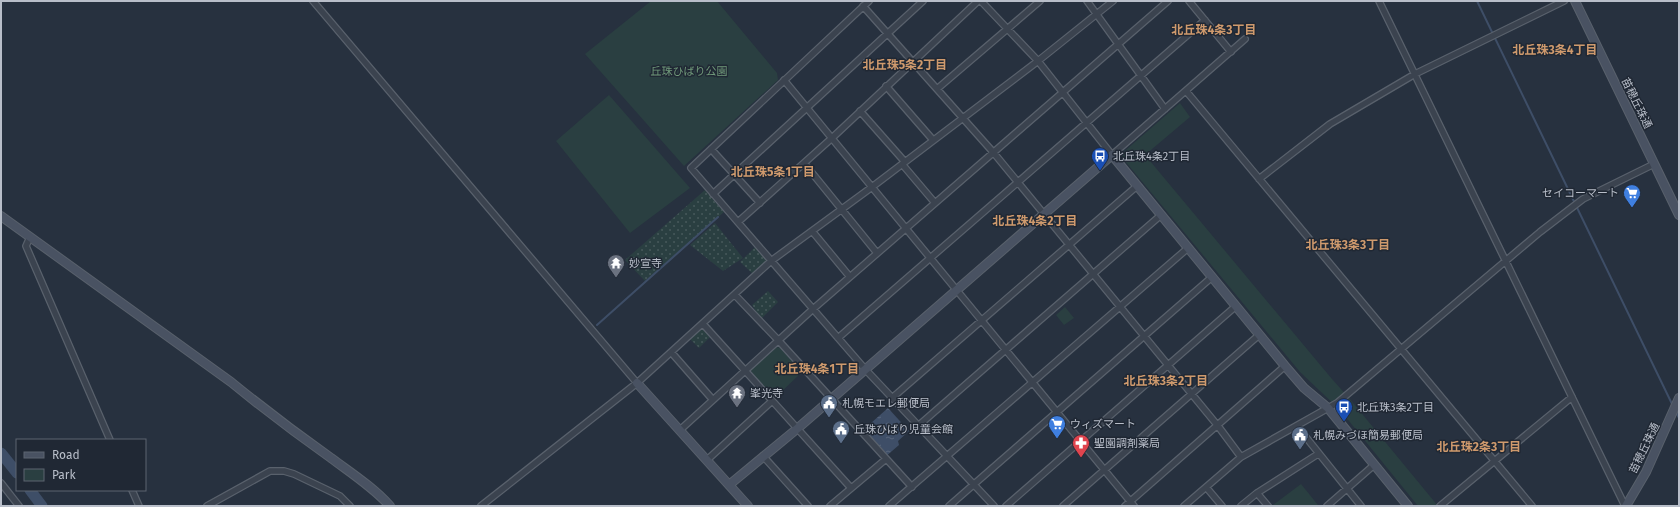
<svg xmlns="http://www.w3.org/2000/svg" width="1680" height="507" font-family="'Fira Sans','Noto Sans JP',sans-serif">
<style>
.grass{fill:url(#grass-dots)}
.park{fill:#2a3f41}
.water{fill:url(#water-ripples)}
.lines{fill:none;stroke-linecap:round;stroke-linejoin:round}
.stream{stroke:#3e4e67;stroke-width:2}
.river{stroke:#3e4e67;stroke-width:11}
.street-casing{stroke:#59616c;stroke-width:8}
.secondary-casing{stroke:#59616c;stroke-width:10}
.street{stroke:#3b434f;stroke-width:5.5}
.secondary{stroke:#495262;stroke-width:8}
.labels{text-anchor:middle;stroke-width:3;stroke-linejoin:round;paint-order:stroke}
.park-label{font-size:11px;fill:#70997a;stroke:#202834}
.street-label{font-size:11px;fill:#b8bec9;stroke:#202834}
.poi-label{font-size:11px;fill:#b8bec9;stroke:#202834;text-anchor:start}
.neighbourhood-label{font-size:12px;font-weight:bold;fill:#cf9a6d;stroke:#202834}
</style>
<defs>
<pattern id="grass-dots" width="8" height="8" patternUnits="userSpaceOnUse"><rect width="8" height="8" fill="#2a3f41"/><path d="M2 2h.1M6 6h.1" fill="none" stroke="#47595b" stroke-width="1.8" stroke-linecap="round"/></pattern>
<pattern id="water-ripples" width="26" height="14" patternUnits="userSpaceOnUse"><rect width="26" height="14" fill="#3e4e67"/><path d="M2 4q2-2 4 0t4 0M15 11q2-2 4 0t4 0" fill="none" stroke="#58667b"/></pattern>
</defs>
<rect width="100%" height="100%" fill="#27313f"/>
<path class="grass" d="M705 190 724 212 645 281 625 260Z
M715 223 743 258 723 271 690 245Z
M756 246 767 261 753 274 740 262Z
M768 291 778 302 761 319 752 305Z
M703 325 711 336 699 348 689 338Z"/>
<path class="park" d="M651 1H717L777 73 778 80 684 166 585 54Z
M609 95 690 188 630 233 556 141Z
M1180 103 1190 117 1145 155 1332 379 1349 398 1438 506H1418L1340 410 1300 372 1120 155Z
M1065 307 1074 318 1064 325 1056 315Z
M777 347 780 348 802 372 775 398 752 373 751 370Z
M1301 484 1318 505 1317 506H1274L1273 505Z"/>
<path class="water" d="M888 408 909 431 898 441 899 445 885 457 862 431Z"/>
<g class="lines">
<path class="stream" d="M1477 1 1673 406
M597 325 718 217
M1676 412 1679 418"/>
<path class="river" d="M1 453 17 473
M30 490 42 506"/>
<g class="street-casing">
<path id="street" d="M313 1 637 383
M869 1 691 168 865 369 994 506
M981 1 1038 61 1112 155 1245 39
M1087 1 1165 109
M1189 1 1231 52
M1379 1 1625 506
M863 6 993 152 1218 426 1241 457
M784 80 1134 506
M886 86 933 140
M937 89 1040 1
M1186 91 1532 506
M860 111 905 162
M711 149 760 203
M804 163 877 253
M902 164 935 203
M1259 179 1330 124 1415 74 1564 1
M713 194 923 1
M738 222 832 138 978 1
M812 231 850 277
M30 237 26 246 110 440
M735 295 778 340 912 487
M703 324 851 488
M838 338 1205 20
M671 352 713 400
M892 398 1137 186
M918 426 1161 215
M1297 426 1361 506
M680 430 813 309 1168 1
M763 456 808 506
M707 460 772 401
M1 483 19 506
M1206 487 1222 506
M132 490 139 506
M1257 493 1268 506
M207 506 270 471H284L294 474 340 496 350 506
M481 506 637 383 771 261 872 187 1038 61 1113 1
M830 506 886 459
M889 506 1188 248
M949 506 1212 277
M1006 506 1236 306
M1063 506 1259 335
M1125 506 1285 366
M1184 506 1241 457 1337 403 1540 232 1583 199 1654 164
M1241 506 1257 493 1318 454
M1327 506 1374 465
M1440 506 1572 397"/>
</g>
<g class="secondary-casing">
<path id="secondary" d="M1575 1 1679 215
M1 216 231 382C264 409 297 434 331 458 351 473 373 487 390 506
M637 383 748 506
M729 485 798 428 1112 155 1285 366 1304 388 1328 408 1408 506
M1626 506 1646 472 1679 398"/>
</g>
<use href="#street" class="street"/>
<use href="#secondary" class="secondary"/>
</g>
<defs>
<g id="bus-pin" transform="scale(0.9)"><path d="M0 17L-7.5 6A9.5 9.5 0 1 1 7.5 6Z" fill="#1a4fb4" stroke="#202834"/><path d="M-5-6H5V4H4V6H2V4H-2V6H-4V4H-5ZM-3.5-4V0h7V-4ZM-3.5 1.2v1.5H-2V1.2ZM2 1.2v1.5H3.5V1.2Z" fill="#fff"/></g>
<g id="supermarket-pin" transform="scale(0.9)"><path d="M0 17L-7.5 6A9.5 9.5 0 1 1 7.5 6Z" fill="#3f7fe0" stroke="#202834"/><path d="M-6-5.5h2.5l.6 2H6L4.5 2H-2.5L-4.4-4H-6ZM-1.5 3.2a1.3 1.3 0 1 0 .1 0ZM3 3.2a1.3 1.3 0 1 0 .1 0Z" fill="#fff"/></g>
<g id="temple-pin" transform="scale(0.9)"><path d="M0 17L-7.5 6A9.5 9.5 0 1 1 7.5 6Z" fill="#6b7280" stroke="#202834"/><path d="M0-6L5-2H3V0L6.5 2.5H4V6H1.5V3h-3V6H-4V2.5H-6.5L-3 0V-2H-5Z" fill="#fff"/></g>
<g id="civic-pin" transform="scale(0.9)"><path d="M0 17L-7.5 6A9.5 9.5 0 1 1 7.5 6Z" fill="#5c6f8a" stroke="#202834"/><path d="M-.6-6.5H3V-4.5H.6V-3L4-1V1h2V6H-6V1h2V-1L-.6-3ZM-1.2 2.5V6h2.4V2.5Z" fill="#fff"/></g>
<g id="pharmacy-pin" transform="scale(0.9)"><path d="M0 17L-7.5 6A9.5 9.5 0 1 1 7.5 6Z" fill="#e0444e" stroke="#202834"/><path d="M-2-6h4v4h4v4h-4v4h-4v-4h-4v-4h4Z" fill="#fff"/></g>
</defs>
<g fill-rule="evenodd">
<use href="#bus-pin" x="1100" y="156"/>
<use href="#supermarket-pin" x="1632" y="193"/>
<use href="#temple-pin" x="616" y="263"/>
<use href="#temple-pin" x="737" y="393"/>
<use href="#civic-pin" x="829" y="403"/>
<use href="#bus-pin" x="1344" y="407"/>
<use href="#supermarket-pin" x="1057" y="424"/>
<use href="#civic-pin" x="841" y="429"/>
<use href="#civic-pin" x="1300" y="435"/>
<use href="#pharmacy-pin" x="1081" y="443"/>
</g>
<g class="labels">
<g class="park-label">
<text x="689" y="75">丘珠ひばり公園</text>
</g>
<g class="street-label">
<text transform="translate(1637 103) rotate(64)" y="4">苗穂丘珠通</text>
<text transform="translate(1644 448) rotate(-64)" y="4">苗穂丘珠通</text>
</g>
<g class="poi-label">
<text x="1113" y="160">北丘珠4条2丁目</text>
<text x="1619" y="197" text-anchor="end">セイコーマート</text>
<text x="629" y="267">妙宣寺</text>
<text x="750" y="397">峯光寺</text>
<text x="842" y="407">札幌モエレ郵便局</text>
<text x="1357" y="411">北丘珠3条2丁目</text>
<text x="1070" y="428">ウィズマート</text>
<text x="854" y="433">丘珠ひばり児童会館</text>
<text x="1313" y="439">札幌みづほ簡易郵便局</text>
<text x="1094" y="447">聖園調剤薬局</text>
</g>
<g class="neighbourhood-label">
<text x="1214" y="34">北丘珠4条3丁目</text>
<text x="1555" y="54">北丘珠3条4丁目</text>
<text x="905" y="69">北丘珠5条2丁目</text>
<text x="773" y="176">北丘珠5条1丁目</text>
<text x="1035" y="225">北丘珠4条2丁目</text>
<text x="1348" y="249">北丘珠3条3丁目</text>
<text x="817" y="373">北丘珠4条1丁目</text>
<text x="1166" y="385">北丘珠3条2丁目</text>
<text x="1479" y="451">北丘珠2条3丁目</text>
</g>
</g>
<rect width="1680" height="507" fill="none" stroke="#b8bec9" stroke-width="4"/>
<rect x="16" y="439" width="130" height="52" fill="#202834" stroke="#5d6470"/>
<rect x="24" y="452" width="20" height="6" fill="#495262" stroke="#5d6470"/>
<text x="52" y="459" font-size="12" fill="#b8bec9">Road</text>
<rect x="24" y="469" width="20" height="12" fill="#2a3f41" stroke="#5d6470"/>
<text x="52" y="479" font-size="12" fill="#b8bec9">Park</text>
</svg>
